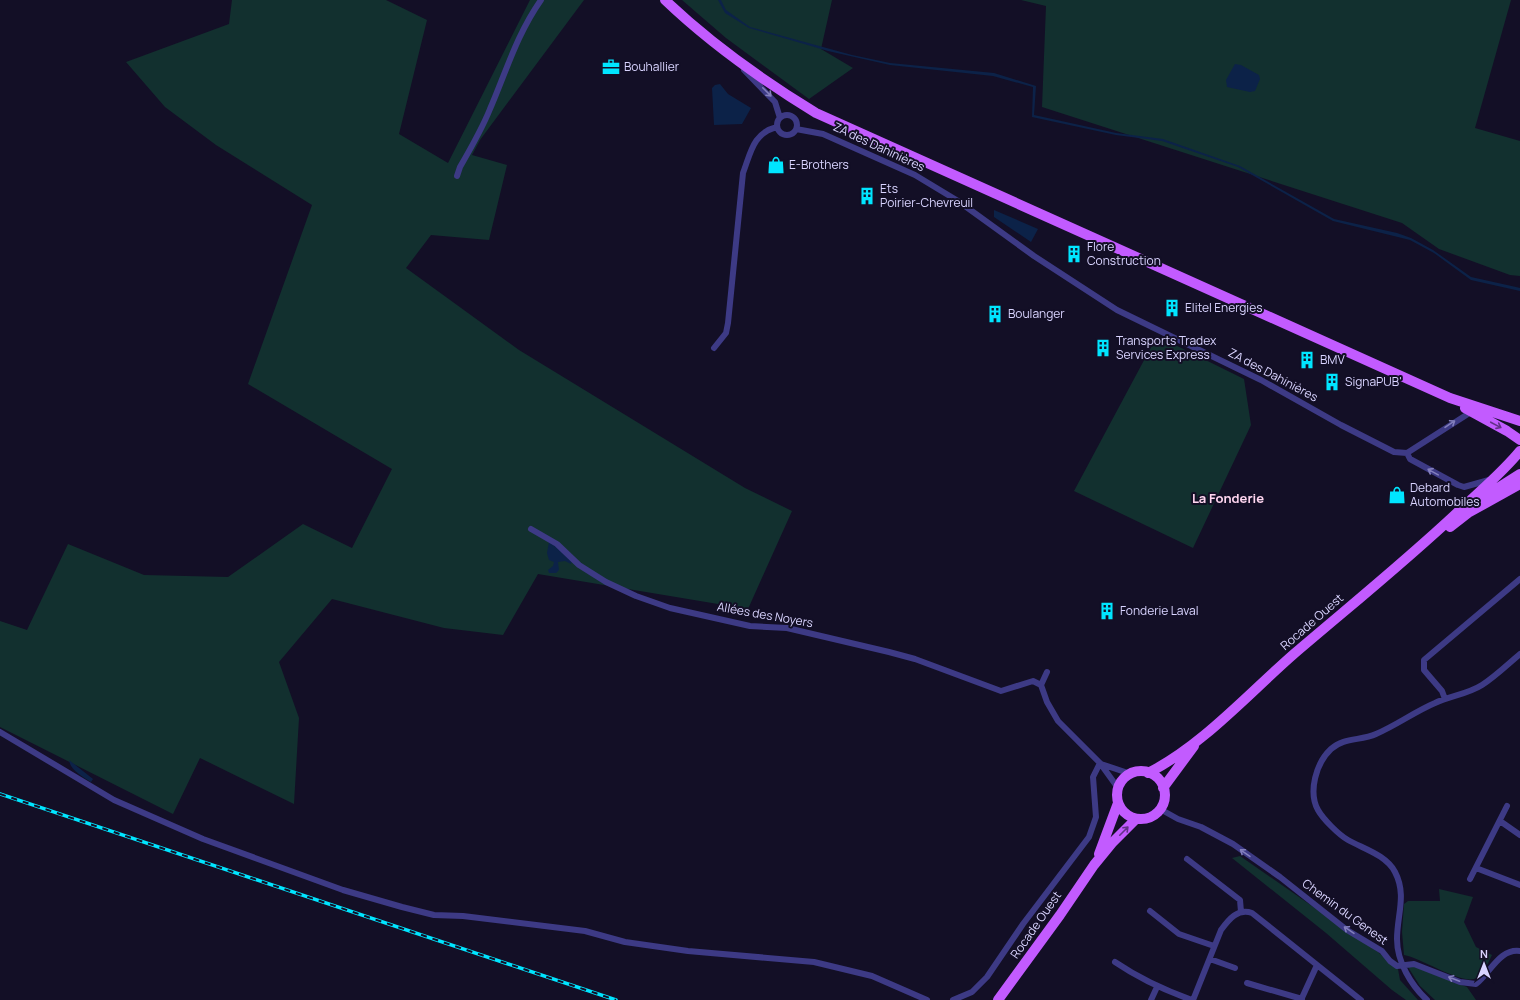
<svg xmlns="http://www.w3.org/2000/svg" width="1520" height="1000" font-family="Manrope,sans-serif">
<style>
.green{fill:#12302f}
.water{fill:#0c2248}
.lines{fill:none;stroke-linecap:round;stroke-linejoin:round}
.minor{stroke:#3d3a85;stroke-width:6}
.primary{stroke:#c25bff;stroke-width:10}
.rail-casing{stroke:#00e5ff;stroke-width:3.5}
.rail{stroke:#130f26;stroke-width:2;stroke-dasharray:6;stroke-linecap:butt}
.oneway{stroke:#837fbc}
.oneway2{stroke:#623188}
.labels{text-anchor:middle;stroke-width:4;stroke-linejoin:round;paint-order:stroke}
.poi-label{font-size:12px;fill:#d9d4ff;stroke:#130f26;text-anchor:start}
.street-label{font-size:12px;fill:#d9d4ff;stroke:#130f26}
.neighbourhood-label{font-size:13px;font-weight:bold;fill:#ffd6f0;stroke:#130f26}
</style>
<rect width="100%" height="100%" fill="#130f26"/>
<path class="green" d="M232 0H386L427 20 399 134 448 163 530 0H584L480 140 472 155 507 165 489 240 431 235 406 268 519 350 745 488 792 511 748 609 538 574 503 635 444 628 332 599 279 662 299 718 294 804 200 758 173 814 0 727V621L27 630 68 544 144 575 228 577 303 524 352 548 392 469 248 384 312 205 216 145 165 107 126 62 229 24Z
M682 0H832L821 49 853 68 809 99 726 38Z
M1021 0H1511L1475 128 1520 141V276L1510 275 1439 249 1402 223 1042 107 1046 6Z
M1157 336 1244 379 1251 425 1193 548 1074 491Z
M1240 856 1378 952 1398 969 1400 980 1418 1000H1406L1392 990 1326 933 1232 858Z
M1439 889 1473 897 1464 922 1476 947 1492 955C1488 963 1483 976 1474 979 1459 983 1421 958 1404 955L1402 932 1404 904 1408 901H1440Z
M1413 966 1467 987 1476 1000H1435L1420 986 1408 967Z"/>
<path class="water" d="M718 0H721L726 10 750 27 852 55 890 63 994 73 1036 86 1034 115 1116 133 1163 139 1240 166 1334 219 1397 233 1411 238 1433 250 1471 277 1516 287 1520 288V291L1471 280 1434 253 1410 240 1333 221 1238 167 1162 141 1116 135 1032 117 1033 87 993 76 890 65 828 51 749 28 725 13Z
M1235 64 1241 65 1259 75 1260 79 1255 91 1250 92 1227 87 1226 80Z
M720 84 728 94 751 108 742 124 714 125 712 88 715 85Z
M994 210 1038 229 1031 242 994 217Z
M549 542 556 546 572 560 571 564 565 561 558 562 559 570 556 573H549L548 570 553 566 554 562 549 560 547 553Z
M69 760 93 779 91 782C83 777 70 770 69 760Z"/>
<g class="lines">
<path class="minor" d="M744 70 775 102 780 118
M777 125a10 10 0 1 1 20 0a10 10 0 1 1-20 0Z
M796 129 823 134 915 175 958 201 1034 256 1117 310 1261 380 1341 425 1394 452 1407 453 1471 412
M457 176 460 167C471 148 482 129 490 109 506 72 517 34 541 0
M714 348 726 333 728 323 743 173C751 152 753 133 777 127
M1407 453 1410 459 1458 485 1464 487 1489 480
M531 529 557 544 579 565 606 582 636 596 670 608 750 626 787 628 889 652 915 659 1001 691 1033 681 1041 685 1047 702 1058 721 1100 763 1118 788
M1041 685 1047 672
M1445 699 1442 691 1424 670V660L1520 579
M0 732 114 800 203 839 343 890 402 907 434 915 463 916 585 931 625 942 688 951 814 962 872 976 927 1000
M1101 764 1131 774
M1160 809 1178 819 1201 827 1233 844 1280 877 1347 930 1382 951 1390 961 1397 966 1414 964 1460 982 1476 984C1490 973 1500 948 1520 951
M1500 821 1520 835
M1187 859 1240 900 1241 912
M1476 868 1520 885
M1470 879 1507 806
M1150 911 1179 934 1214 946
M1210 959 1235 968
M1115 962C1140 979 1164 990 1192 1000
M1247 983 1302 999
M953 1000 972 992 987 977 1023 924 1089 837 1096 817 1093 777 1100 763
M1151 1000 1157 987
M1193 1000 1221 930C1229 919 1238 908 1252 913L1361 1000
M1301 1000 1317 965
M1427 1000C1411 985 1397 962 1397 939 1397 915 1407 895 1395 872 1386 855 1364 849 1348 840 1339 835 1323 819 1318 810 1308 792 1316 763 1331 749 1344 737 1361 741 1376 734 1397 725 1414 712 1435 703 1450 696 1468 694 1482 685 1496 676 1508 664 1520 654"/>
<path class="primary" d="M665 0C711 44 762 80 816 113L1450 398 1520 421
M1465 408 1507 431 1520 440
M1476 502 1520 474
M1450 527 1468 513 1520 484
M1117 795a24 24 0 1 1 48 0a24 24 0 1 1-48 0Z
M1148 773C1202 746 1249 693 1295 653 1350 606 1407 560 1460 510 1480 491 1502 473 1520 451
M1163 788 1194 746
M1099 854 1118 803
M998 1000 1060 915 1094 865 1112 843 1136 819"/>
<g class="rail-casing">
<path id="rail" d="M0 794 616 1000"/>
</g>
<use href="#rail" class="rail"/>
</g>
<defs><path id="oneway-shaft" d="M-6 0H5M1.5-3L5.5 0L1.5 3" fill="none" stroke-width="1.6" stroke-linecap="round" stroke-linejoin="round"/></defs>
<g class="oneway">
<use href="#oneway-shaft" transform="translate(767 92) rotate(45)"/>
<use href="#oneway-shaft" transform="translate(1450 424) rotate(-34)"/>
<use href="#oneway-shaft" transform="translate(1433 472) rotate(-151)"/>
<use href="#oneway-shaft" transform="translate(1245 853) rotate(-145)"/>
<use href="#oneway-shaft" transform="translate(1349 930) rotate(-146)"/>
<use href="#oneway-shaft" transform="translate(1454 979) rotate(-159)"/>
</g>
<g class="oneway2">
<use href="#oneway-shaft" transform="translate(1496 425) rotate(28)"/>
<use href="#oneway-shaft" transform="translate(1124 831) rotate(-45)"/>
</g>
<defs>
<g id="office-bare" transform="scale(1.38)"><path d="M-6-3h4V-5.5h4V-3h4V5H-6ZM-1-4.5V-3h2v-1.5ZM-6 0V1H6V0Z" fill="#00e5ff" stroke="#130f26" stroke-width="2.5" paint-order="stroke"/></g>
<g id="shop-bare" transform="scale(1.38)"><path d="M-5-2.5h2.3a2.7 3.5 0 0 1 5.4 0H5L5.5 6h-11ZM-1.5-2.5h3a1.5 2.3 0 0 0-3 0Z" fill="#00e5ff" stroke="#130f26" stroke-width="2.5" paint-order="stroke"/></g>
<g id="building-bare" transform="scale(1.38)"><path d="M-4-6H4V6H1V3H-1V6H-4ZM-2.5-4.3h1.7v1.8h-1.7ZM.8-4.3h1.7v1.8H.8ZM-2.5-1h1.7V.8h-1.7ZM.8-1h1.7V.8H.8Z" fill="#00e5ff" stroke="#130f26" stroke-width="2.5" paint-order="stroke"/></g>
</defs>
<g fill-rule="evenodd">
<use href="#office-bare" x="611" y="67"/>
<use href="#shop-bare" x="776" y="165"/>
<use href="#building-bare" x="867" y="196"/>
<use href="#building-bare" x="1074" y="254"/>
<use href="#building-bare" x="1172" y="308"/>
<use href="#building-bare" x="995" y="314"/>
<use href="#building-bare" x="1103" y="348"/>
<use href="#building-bare" x="1307" y="360"/>
<use href="#building-bare" x="1332" y="382"/>
<use href="#shop-bare" x="1397" y="495"/>
<use href="#building-bare" x="1107" y="611"/>
</g>
<g class="labels">
<g class="poi-label">
<text x="624" y="71">Bouhallier</text>
<text x="789" y="169">E-Brothers</text>
<text x="880" y="193">Ets<tspan x="880" dy="14">Poirier-Chevreuil</tspan></text>
<text x="1087" y="251">Flore<tspan x="1087" dy="14">Construction</tspan></text>
<text x="1185" y="312">Elitel Energies</text>
<text x="1008" y="318">Boulanger</text>
<text x="1116" y="345">Transports Tradex<tspan x="1116" dy="14">Services Express</tspan></text>
<text x="1320" y="364">BMV</text>
<text x="1345" y="386">SignaPUB'</text>
<text x="1410" y="492">Debard<tspan x="1410" dy="14">Automobiles</tspan></text>
<text x="1120" y="615">Fonderie Laval</text>
</g>
<g class="street-label">
<text transform="translate(879 147) rotate(25)" y="4">ZA des Dahinières</text>
<text transform="translate(1273 375) rotate(28)" y="4">ZA des Dahinières</text>
<text transform="translate(765 615) rotate(10)" y="4">Allées des Noyers</text>
<text transform="translate(1312 622) rotate(-41)" y="4">Rocade Ouest</text>
<text transform="translate(1345 912) rotate(36)" y="4">Chemin du Genest</text>
<text transform="translate(1036 925) rotate(-55)" y="4">Rocade Ouest</text>
</g>
<g class="neighbourhood-label">
<text x="1228" y="503">La Fonderie</text>
</g>
</g>
<g transform="translate(1484 964)" stroke="#130f26" stroke-width="3" paint-order="stroke">
<path d="M0-3L7 15L0 10L-7 15Z" fill="#d9d4ff"/>
<text y="-6" font-size="11" font-weight="bold" text-anchor="middle" fill="#d9d4ff">N</text>
</g>
</svg>
